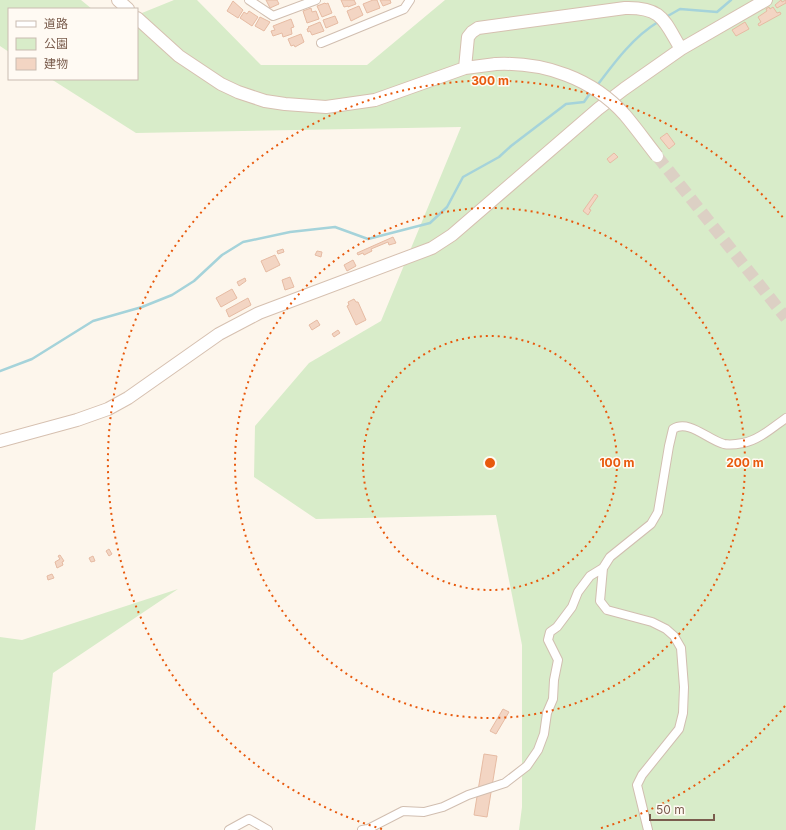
<svg xmlns="http://www.w3.org/2000/svg" width="786" height="830" font-family="Inter,'Noto Sans JP',sans-serif">
<style>
.green{fill:#d8ecc9}
.lines{fill:none;stroke-linecap:round;stroke-linejoin:round}
.stream{stroke:#a5d3da;stroke-width:2.5}
.building{fill:#f3d5c3;stroke:#e6bba3}
.secondary-tunnel{stroke:#dcd0c4;stroke-width:12;stroke-dasharray:12 6;stroke-linecap:butt}
.street-casing{stroke:#d1beb0;stroke-width:10}
.secondary-casing{stroke:#d6c0b0;stroke-width:14}
.street{stroke:#fff;stroke-width:8}
.secondary{stroke:#fff;stroke-width:12}
.secondary-bridge-casing{stroke:#d6c0b0;stroke-width:14;stroke-linecap:butt}
.secondary-bridge{stroke:#fff;stroke-width:12}
.ring{fill:none;stroke:#e8590c;stroke-width:2;stroke-dasharray:2 4}
.centre{fill:#e8590c;stroke:#fffaf3;stroke-width:2}
.ring-label{font-size:12px;text-anchor:middle;font-weight:bold;fill:#e8590c;stroke:#fffaf3;stroke-width:3;stroke-linejoin:round;paint-order:stroke}
</style>
<rect width="100%" height="100%" fill="#fdf6ec"/>
<path class="green" d="M0 0H81L92 9H9V52L0 46Z
M174 0H197L261 65H367L445 0H786V830H519L522 807V645L496 515 316 519 254 477 255 426 309 363 381 321 461 127 136 133 51 79H137V15Z
M178 589 53 673 35 830H0V637L22 640Z"/>
<g class="lines">
<path class="stream" d="M666 17 680 9 717 12 731 0
M596 87C614 63 633 37 658 22
M0 371 32 359 93 321 142 307 172 295 194 281 222 255 243 242 290 232 335 227 368 239 430 223 447 207 463 177 499 157 511 146 566 104 584 102 591 92"/>
</g>
<path class="building" d="M266 0H277L279 4 270 8Z
M341 0H354L356 4 348 7V6L344 7Z
M373 0H377L380 8 367 13 363 4Z
M380 0H390L391 3 383 6Z
M781 0 782 2 786 0V3L777 8 775 5Z
M233 1 243 10 238 18 227 11Z
M325 3 326 4 328 3 332 13 322 17 317 6Z
M359 6 363 15 351 21 347 11Z
M769 7 770 9 773 7 777 13 780 12 781 14 759 26 758 24 761 22 758 17 767 11 766 9Z
M311 8 312 12 316 11 319 19 307 23 303 11Z
M249 11 258 17 252 26 240 18 244 12 247 14Z
M335 16 338 23 326 28 323 20Z
M260 17 270 22 264 31 255 26Z
M291 19 294 27 291 28 292 34 283 37 282 33 273 36 271 31 275 30 273 26Z
M320 22 324 31 312 35 310 31 308 32 307 29 309 28 308 27Z
M745 22 749 29 736 36 732 30Z
M301 34 304 42 295 47 294 45 291 46 288 39Z
M667 133 675 144 669 149 660 138Z
M614 153 618 157 610 163 607 159Z
M595 194 598 196 589 209 591 210 588 215 583 211Z
M393 237 396 243 389 245 388 242 371 249 372 251 364 255 363 253 358 255 357 253Z
M283 249 284 252 278 254 277 251Z
M317 251 322 252 321 257 315 255Z
M275 255 280 265 266 272 261 261Z
M353 260 356 266 347 271 344 265Z
M290 277 294 287 285 290 282 280Z
M245 278 246 281 239 286 237 282Z
M232 289 237 298 221 307 216 298Z
M248 298 251 305 229 317 226 310Z
M354 299 356 302H358L366 320 356 325 347 306 349 305 348 302Z
M317 320 320 325 312 330 309 325Z
M338 330 340 333 334 337 332 334Z
M109 549 112 554 109 556 106 551Z
M60 555 64 561 62 562 63 565 57 568 55 562 60 559 58 556Z
M93 556 95 561 91 562 89 558Z
M52 574 54 578 48 580 47 576Z
M503 709 509 712 496 734 490 731Z
M484 754 497 756 487 817 474 815Z"/>
<g class="lines">
<path class="secondary-tunnel" d="M657 156 786 318"/>
<g class="street-casing">
<path id="street" d="M249 0 273 16 316 0
M321 43 404 9 410 0
M603 568 600 601 607 610 652 622 666 629 674 636 681 648 684 687 683 713 679 729 642 775 637 785 648 830
M229 830 249 819 268 830
M362 830 368 829 403 811 424 812 443 807 468 795 505 783 527 766 538 750 544 734 547 713 553 699 554 680 558 660 548 640 550 632 557 627 572 607 578 592 590 576 603 568 610 557 651 524 658 512 669 446 673 429C689 419 708 440 724 444 729 445 738 444 743 443 759 440 773 427 786 418"/>
</g>
<g class="secondary-casing">
<path id="secondary" d="M118 0 128 9
M137 18 179 56 221 84 238 92 265 101 285 104 326 107 375 100 465 68 496 64
M465 68 468 37 472 32 478 28 625 8C663 7 664 21 681 49
M0 441 77 420 108 409 128 398 219 334 259 313 432 248 452 235 598 109 624 89 681 49 766 0"/>
</g>
<use href="#street" class="street"/>
<use href="#secondary" class="secondary"/>
<g class="secondary-bridge-casing">
<path id="secondary-bridge" d="M496 64C544 62 592 78 625 115 636 128 646 142 657 156"/>
</g>
<use href="#secondary-bridge" class="secondary-bridge"/>
</g>
<g class="ring">
<circle cx="490" cy="463" r="127"/>
<circle cx="490" cy="463" r="255"/>
<path d="M785 706A382 382 0 0 1 598 829M382 829A382 382 0 1 1 785 220"/>
</g>
<circle cx="490" cy="463" r="6" class="centre"/>
<g class="ring-label">
<text x="490" y="85">300 m</text>
<text x="617" y="467">100 m</text>
<text x="745" y="467">200 m</text>
</g>
<rect x="8" y="8" width="130" height="72" fill="#fffaf3" stroke="#cabbb1"/>
<rect x="16" y="21" width="20" height="6" fill="#ffffff" stroke="#cabbb1"/>
<text x="44" y="28" font-size="12" fill="#7a5c4d">道路</text>
<rect x="16" y="38" width="20" height="12" fill="#d8ecc9" stroke="#cabbb1"/>
<text x="44" y="48" font-size="12" fill="#7a5c4d">公園</text>
<rect x="16" y="58" width="20" height="12" fill="#f3d5c3" stroke="#cabbb1"/>
<text x="44" y="68" font-size="12" fill="#7a5c4d">建物</text>
<path d="M650 814v6h64v-6" fill="none" stroke="#7a5c4d" stroke-width="2"/>
<text x="656" y="814" font-size="12" fill="#7a5c4d" stroke="#fffaf3" stroke-width="3" paint-order="stroke">50 m</text>
</svg>
